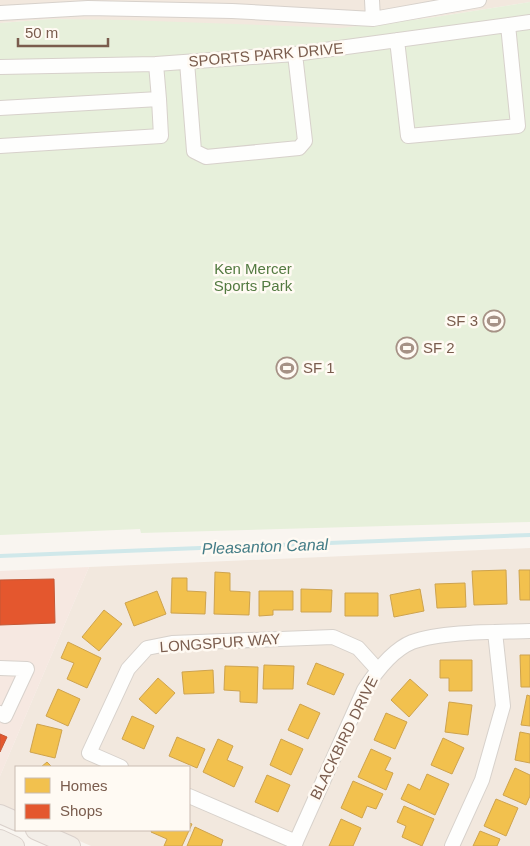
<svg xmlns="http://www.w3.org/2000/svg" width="530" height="846" font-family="Helvetica,sans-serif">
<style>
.residential{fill:#f2e8de}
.commercial{fill:#f6e8e1}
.green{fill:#e7f0db}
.homes{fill:#f2c14e;stroke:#cea34e}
.shops{fill:#e4572e;stroke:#c45837}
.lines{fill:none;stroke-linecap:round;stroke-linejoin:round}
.stream{stroke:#d0e8ea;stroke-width:4}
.minor-casing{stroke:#d7d1cb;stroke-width:16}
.major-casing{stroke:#dad1cc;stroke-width:20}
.minor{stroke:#fefefd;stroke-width:14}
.major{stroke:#f3eee8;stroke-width:18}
.labels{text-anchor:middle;stroke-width:5;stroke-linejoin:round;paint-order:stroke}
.street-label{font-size:15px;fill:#7a5c4d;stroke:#fffaf3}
.park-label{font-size:15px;fill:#537a41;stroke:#fffaf3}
.poi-label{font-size:15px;fill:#7a5c4d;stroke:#fffaf3;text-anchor:start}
.water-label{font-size:16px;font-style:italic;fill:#437c86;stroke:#fffaf3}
</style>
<rect width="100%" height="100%" fill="#f9f5f0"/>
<path class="residential" d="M0 0H530V2L429 18 341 29 52 19 0 23Z
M530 548V846H91L54 830H189V767H16V812L0 804V776L89 567Z"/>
<path class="commercial" d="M89 567 0 776V571Z"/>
<path class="green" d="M530 2V522L141 533 140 529 0 535V23L52 19 125 20 341 28 429 18Z"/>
<path class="homes" d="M506 570 507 604 474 605 472 571Z
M519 570H530V600H520Z
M215 572 230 573V591L250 592 249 615 214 614Z
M172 578H187V591L206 592 205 614 171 613Z
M465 583 466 607 437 608 435 584Z
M301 589 332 590 331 612H301Z
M420 589 424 611 394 617 390 595Z
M157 591 166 614 134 626 125 603Z
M259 591H293V610H273V615L259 616Z
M345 593H378V616H345Z
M104 610 122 624 99 651 82 637Z
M68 642 101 658 87 688 67 679 74 663 61 658Z
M520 655H530V687H521Z
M440 660H472V691H449V678H440Z
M316 663 344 674 334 695 307 684Z
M264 665 294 666 293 689H263Z
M225 666 258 667 257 703 240 702V691L224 690Z
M213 670 214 693 184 694 182 672Z
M158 678 175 693 156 714 139 699Z
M410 679 428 695 409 717 391 700Z
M58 689 80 699 68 726 46 716Z
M527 695 530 696V726L521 725Z
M449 702 472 705 468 735 445 732Z
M300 704 320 713 308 739 288 730Z
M386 713 407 722 395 749 374 740Z
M132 716 154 726 144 749 122 739Z
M37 724 62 730 55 758 30 752Z
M520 732 530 734V763L515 760Z
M177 737 205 749 197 768 169 756Z
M443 738 464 748 452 774 431 765Z
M218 739 233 746 227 760 243 767 234 787 203 772Z
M281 739 303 749 291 775 270 765Z
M371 749 391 758 385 770 393 773 386 790 358 777Z
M47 762 52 767H41Z
M515 768 530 775V796L526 805 503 795Z
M427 774 449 784 435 815 401 799 408 784 420 790Z
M267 775 290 785 278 812 255 802Z
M353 781 383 794 376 809 367 806 362 818 341 808Z
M496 799 518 808 506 836 484 826Z
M404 806 434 819 422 846 402 837 406 826 397 822Z
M341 819 361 828 353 846H329Z
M189 823 192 824 182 846H164L167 839 151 832 152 830H189Z
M195 827 223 840 221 846H187Z
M480 831 500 839 497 846H473Z"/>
<path class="shops" d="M54 579 55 623 0 625V580Z
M0 734 7 737 0 752Z"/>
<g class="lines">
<path class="stream" d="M0 556 530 535"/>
<g class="minor-casing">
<path id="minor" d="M372 0 373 19
M0 13 88 8 232 11 373 19 479 0
M397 40 408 136 518 126 508 25
M187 62 194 151 206 157 299 148 305 141 295 54
M156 64 159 99
M0 67 156 64 295 54 530 22
M0 108 159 99 161 136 0 146
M0 668 27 669 5 716 0 713
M121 767 89 753 128 669 147 648 172 643 333 637 358 648 377 669
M189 796 296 842
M294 846 364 690C375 673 392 650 412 642 442 631 497 632 530 631
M452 846 482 780 503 706 495 632"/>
</g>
<g class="major-casing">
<path id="major" d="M0 814 16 821
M35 830 71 846
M0 839 15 846"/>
</g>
<use href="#minor" class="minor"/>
<use href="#major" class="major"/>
</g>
<defs>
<g id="stadium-ring" transform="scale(1.125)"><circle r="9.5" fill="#fffaf3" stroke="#a69286" stroke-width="1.5"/><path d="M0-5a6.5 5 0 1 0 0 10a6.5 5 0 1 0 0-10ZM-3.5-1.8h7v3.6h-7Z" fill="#a69286"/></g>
</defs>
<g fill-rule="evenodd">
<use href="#stadium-ring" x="494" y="321"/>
<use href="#stadium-ring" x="407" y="348"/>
<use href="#stadium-ring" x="287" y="368"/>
</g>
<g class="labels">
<g class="street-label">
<text transform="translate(266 55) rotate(-5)" y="5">SPORTS PARK DRIVE</text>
<text transform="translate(220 643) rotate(-4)" y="5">LONGSPUR WAY</text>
<text transform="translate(344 738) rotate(-64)" y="5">BLACKBIRD DRIVE</text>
</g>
<g class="park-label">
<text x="253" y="274">Ken Mercer<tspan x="253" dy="17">Sports Park</tspan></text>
</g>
<g class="poi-label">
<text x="478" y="326" text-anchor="end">SF 3</text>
<text x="423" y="353">SF 2</text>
<text x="303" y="373">SF 1</text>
</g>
<g class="water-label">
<text transform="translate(265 546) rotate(-2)" y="6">Pleasanton Canal</text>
</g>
</g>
<rect x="15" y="766" width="175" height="65" fill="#fffaf3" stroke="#cabbb1"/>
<rect x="25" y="778" width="25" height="15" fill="#f2c14e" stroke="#cabbb1"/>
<text x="60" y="791" font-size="15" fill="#7a5c4d">Homes</text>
<rect x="25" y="804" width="25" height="15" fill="#e4572e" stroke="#cabbb1"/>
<text x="60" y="816" font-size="15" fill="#7a5c4d">Shops</text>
<path d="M18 38v8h90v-8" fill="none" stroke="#7a5c4d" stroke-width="2.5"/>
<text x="25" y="38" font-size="15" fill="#7a5c4d" stroke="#fffaf3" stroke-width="4" paint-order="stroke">50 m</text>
</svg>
